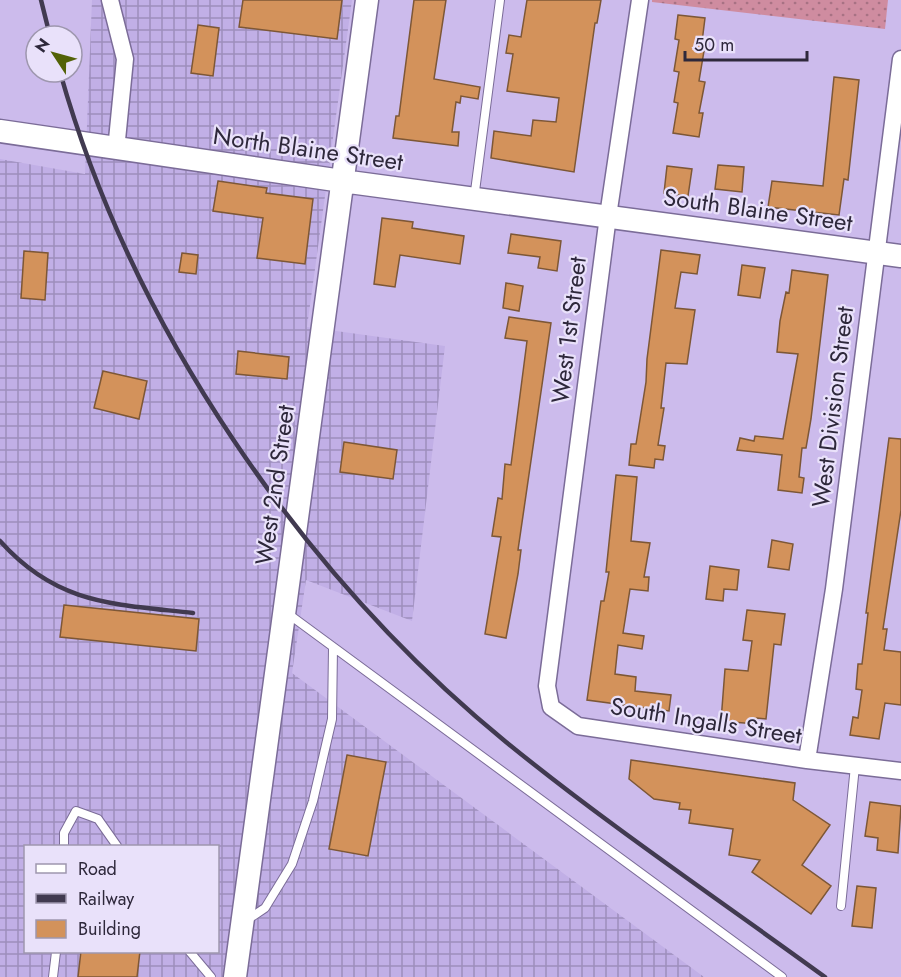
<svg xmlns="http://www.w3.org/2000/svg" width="901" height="977" font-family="Jost,sans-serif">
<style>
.industrial{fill:url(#industrial-grid);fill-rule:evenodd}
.grass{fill:url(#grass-dots)}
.building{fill:#d3925b;stroke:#7d5736;stroke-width:1.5}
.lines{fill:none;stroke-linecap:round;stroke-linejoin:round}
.lane-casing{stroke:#7b6c98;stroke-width:10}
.street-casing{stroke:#7b6c98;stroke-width:19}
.secondary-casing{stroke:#7b6c98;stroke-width:25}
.lane{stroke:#fff;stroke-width:8}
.street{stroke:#fff;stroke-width:16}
.secondary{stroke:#fff;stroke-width:22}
.rail{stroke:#413a50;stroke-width:4.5}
.labels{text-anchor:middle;stroke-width:4.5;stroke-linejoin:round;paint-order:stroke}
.street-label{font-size:24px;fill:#2e283b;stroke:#e9e1fa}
</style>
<defs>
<pattern id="industrial-grid" width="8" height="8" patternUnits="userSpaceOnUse" patternTransform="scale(1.5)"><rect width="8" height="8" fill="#c1afe6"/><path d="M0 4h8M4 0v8" fill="none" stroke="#9d8ebc"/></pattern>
<pattern id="grass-dots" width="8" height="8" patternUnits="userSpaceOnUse" patternTransform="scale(1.5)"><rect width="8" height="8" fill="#cf8ca0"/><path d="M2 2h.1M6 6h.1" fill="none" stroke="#a87284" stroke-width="1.8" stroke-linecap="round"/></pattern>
</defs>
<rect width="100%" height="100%" fill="#ccbbec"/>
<path class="industrial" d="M92 0H352L307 327 445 346 412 621 306 580 292 673 704 977H0V159L85 174ZM26 846H218V952H26Z"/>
<path class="grass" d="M652 0H888L885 29 652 2Z"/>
<path class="building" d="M243 0H342L337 39 239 27Z
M414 0H446L434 79 480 87 478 99 461 96 460 103 456 102 452 132H459L458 146 393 138 396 116H399Z
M527 0H601L597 23H595L574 172 491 158 494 131 531 136 533 120 556 122 559 98 507 91 513 54 506 53 509 35 521 37Z
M678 15 705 18 701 50 704 51 699 81 705 82 699 113H703L699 137 673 133 678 103 674 102 679 72 674 71 679 40 675 39Z
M198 25 219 28 213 76 191 73Z
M834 77 859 80 848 180 844 179 839 215 768 207 772 181 823 186Z
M718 165 744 167 742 192 715 189Z
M667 166 692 169 688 196 664 193Z
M218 181 267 188 266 193 313 199 305 264 257 258 263 218 213 211Z
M382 218 413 222 412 228 464 236 460 264 400 255 395 287 374 284Z
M511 234 561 241 557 271 538 268 540 257 508 253Z
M661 250 700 255 697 274 681 272 675 308 695 310 687 364 666 363 661 408H664L658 445 665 446 663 460 655 459 654 468 629 465 631 444H636L646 382 647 359Z
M24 251 48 253 45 300 21 298Z
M182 253 198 255 196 274 179 272Z
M742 265 765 268 760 298 738 295Z
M792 270 828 275 811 419 806 448H802L799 477 804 478 802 493 778 490 782 455 737 450 740 438 754 441 755 436 783 439 798 354 777 352 780 321 786 292 789 293Z
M506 283 523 286 519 311 503 308Z
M509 317 551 323 518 550H521L518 574 506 638 485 634 501 537 492 536 498 498 502 499 505 464 511 465 527 341 505 338Z
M238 351 289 357 287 379 236 374Z
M103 371 147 381 139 419 94 408Z
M889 438 901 439V510L883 629H887L884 650 901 652V705L885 703 879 739 850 735 853 717 858 718 862 690 856 689 858 664H862L868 613H866Z
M344 442 397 450 393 479 340 472Z
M616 475 637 477 631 541 650 543 644 577H649L648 591 630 589 623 633 644 636 642 649 618 645 615 674 636 677 635 691 671 695 669 711 587 700 601 601H604L609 572H606Z
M772 540 793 544 789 570 768 567Z
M710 566 739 570 737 590 724 589 723 601 706 599Z
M64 605 199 619 196 651 60 637Z
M747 610 785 614 781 645 774 644 766 719 757 718 756 724 721 721 725 669 748 671 752 641 743 640Z
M347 755 386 762 368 856 329 849Z
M631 760 795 783 793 800 830 825 802 865 831 886 811 914 752 872 760 860 729 855 733 829 689 823 691 810 679 809 680 803 654 799 629 779Z
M870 802 901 806 898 853 877 850 878 838 865 836Z
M857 886 876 888 872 928 852 926Z
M81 951H140L137 977H78Z"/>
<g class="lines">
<g class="lane-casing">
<path id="lane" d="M474 199 500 0
M287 613 782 977
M64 846V833L76 811 98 819 117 846
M841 906 855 766
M247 920 265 908 292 864 313 801 332 719 333 648
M190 952 211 977
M53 977 56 952"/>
</g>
<g class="street-casing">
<path id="street" d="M110 0 125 59 116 150
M640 0 608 216 547 686 551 707 578 726 807 760 901 771
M807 760 834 589 901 59"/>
</g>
<g class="secondary-casing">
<path id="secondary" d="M0 131 342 181 901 256
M235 977 367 0"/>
</g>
<use href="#lane" class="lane"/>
<use href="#street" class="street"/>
<use href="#secondary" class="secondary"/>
<path class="rail" d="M41 0 50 36
M60 72C132 327 302 575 506 742 608 825 718 899 825 977
M0 541C57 605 114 604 193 613"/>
</g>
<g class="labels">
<g class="street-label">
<text transform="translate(308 149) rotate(8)" y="8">North Blaine Street</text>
<text transform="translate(758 210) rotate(8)" y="8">South Blaine Street</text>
<text transform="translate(569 330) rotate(-83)" y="8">West 1st Street</text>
<text transform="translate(833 407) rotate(-83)" y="8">West Division Street</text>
<text transform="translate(275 485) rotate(-82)" y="8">West 2nd Street</text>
<text transform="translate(706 721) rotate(9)" y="8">South Ingalls Street</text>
</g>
</g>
<rect x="24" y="845" width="195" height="108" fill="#e9e1fa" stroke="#9e97ae" stroke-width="1.5"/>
<rect x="36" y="864" width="30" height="9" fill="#ffffff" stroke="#9e97ae" stroke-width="1.5"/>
<text x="78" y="875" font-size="18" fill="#2e283b">Road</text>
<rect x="36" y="894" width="30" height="9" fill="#413a50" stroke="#9e97ae" stroke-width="1.5"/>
<text x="78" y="905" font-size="18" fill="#2e283b">Railway</text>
<rect x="36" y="920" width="30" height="18" fill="#d3925b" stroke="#9e97ae" stroke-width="1.5"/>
<text x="78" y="935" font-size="18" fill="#2e283b">Building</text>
<g transform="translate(54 54) rotate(306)"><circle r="28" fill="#e9e1fa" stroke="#9e97ae" stroke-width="1.5"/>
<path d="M0-4.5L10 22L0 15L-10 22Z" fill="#536207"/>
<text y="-9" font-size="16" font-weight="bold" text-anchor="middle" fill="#2e283b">N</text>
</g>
<path d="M685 51v9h122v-9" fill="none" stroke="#2e283b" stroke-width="3"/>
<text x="694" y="51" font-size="18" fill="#2e283b" stroke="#e9e1fa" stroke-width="4.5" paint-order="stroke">50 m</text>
</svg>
